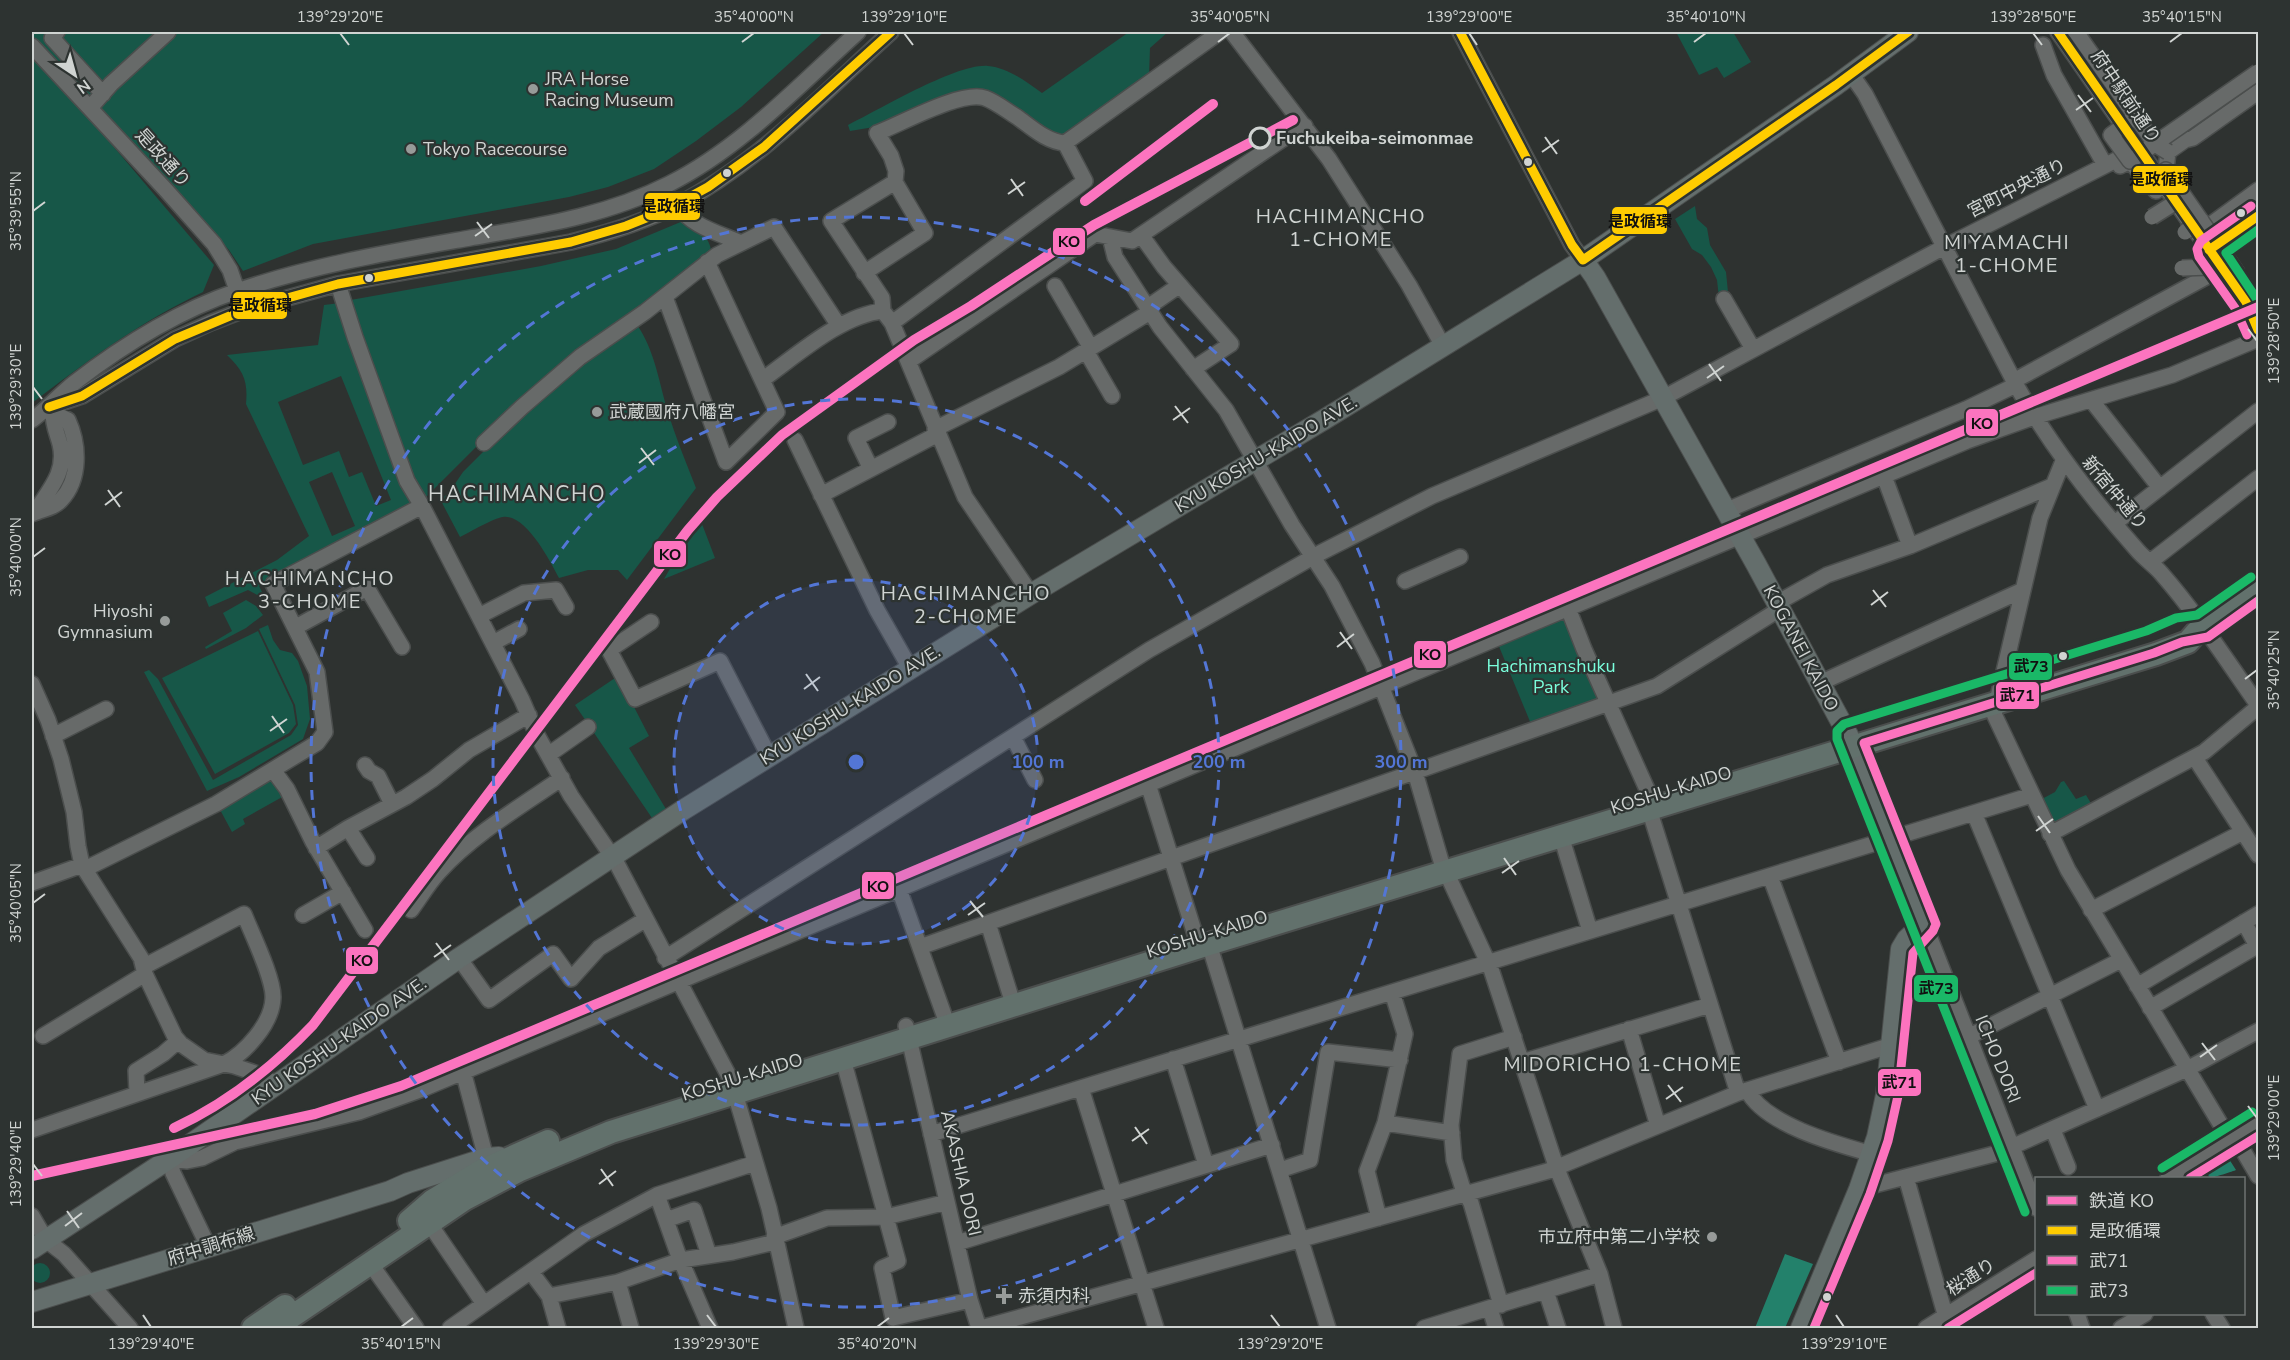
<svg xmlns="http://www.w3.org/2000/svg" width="2290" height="1360" font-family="'Nunito Sans','Noto Sans JP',sans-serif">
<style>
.green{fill:#175748;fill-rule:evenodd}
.water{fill:#23816b}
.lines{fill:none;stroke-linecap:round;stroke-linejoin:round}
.minor-casing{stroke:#4b4e4d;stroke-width:18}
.major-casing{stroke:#4b4e4d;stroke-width:22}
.highway-casing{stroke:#4b4e4d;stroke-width:26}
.minor{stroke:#676a69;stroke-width:15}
.major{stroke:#646e6c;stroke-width:20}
.highway{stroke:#62716c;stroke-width:22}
.minor-bridge-casing{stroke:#4b4e4d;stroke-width:18;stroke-linecap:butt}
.minor-bridge{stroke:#676a69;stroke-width:15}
.bus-1-casing{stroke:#2d3331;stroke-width:14}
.bus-2-casing{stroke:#2d3331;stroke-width:14}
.bus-3-casing{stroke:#2d3331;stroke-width:14}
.bus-1{stroke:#fc0;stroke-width:9}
.bus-2{stroke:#fc73be;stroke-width:9}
.bus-3{stroke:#1ab867;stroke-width:9}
.rail-1-casing{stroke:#2d3331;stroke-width:15}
.rail-1{stroke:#fc74bf;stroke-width:10}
.ticks{fill:none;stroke:#d0d4d2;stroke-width:2}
.ring{fill:none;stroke:#5376d6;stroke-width:3;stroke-dasharray:10 8}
.poi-dot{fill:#979b99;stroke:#2d3331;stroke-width:2}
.stop-dot{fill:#2d3331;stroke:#d0d4d2;stroke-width:3}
.bus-dot{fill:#d0d4d2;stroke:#2d3331;stroke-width:2}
.labels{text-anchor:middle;stroke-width:4.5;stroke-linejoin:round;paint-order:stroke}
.poi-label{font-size:18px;fill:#d0d4d2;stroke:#2d3331;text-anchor:start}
.street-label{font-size:18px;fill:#d0d4d2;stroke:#2d3331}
.stop-label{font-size:18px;font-weight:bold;fill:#d0d4d2;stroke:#2d3331;text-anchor:start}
.park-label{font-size:18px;fill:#7affdc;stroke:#2d3331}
.neighbourhood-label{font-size:20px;letter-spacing:1.5px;fill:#d0d4d2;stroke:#2d3331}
.quarter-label{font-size:21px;letter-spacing:1.5px;fill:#d0d4d2;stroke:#2d3331}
.centre{fill:#5376d6;stroke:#2d3331;stroke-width:3}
.ring-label{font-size:18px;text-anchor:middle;font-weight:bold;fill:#5376d6;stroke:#2d3331;stroke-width:4.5;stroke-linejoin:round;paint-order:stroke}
.line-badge{stroke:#2d3331;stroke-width:2}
.pale-badge-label{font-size:16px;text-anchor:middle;font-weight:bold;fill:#111}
.neatline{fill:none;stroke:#d0d4d2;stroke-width:2}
.ticks-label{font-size:15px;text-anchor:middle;fill:#d0d4d2}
</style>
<rect width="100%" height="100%" fill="#2e3230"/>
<path class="green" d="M32 32H824L741 107 696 141 654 169 608 187 569 197 313 244 243 271 229 250 32 36Z
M1129 32H1168L1150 48 1149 77 1063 139 989 95 874 127 850 131 848 125C879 110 957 63 988 66 1009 68 1026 82 1042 93Z
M1676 32H1733L1751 62 1724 78 1717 67 1699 75Z
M32 58 74 100 214 265 203 292C140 322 87 361 32 403Z
M1695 206 1697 219 1707 228 1710 245 1726 272 1728 292 1719 298 1717 280 1711 267 1702 255 1692 249 1675 219Z
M683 221C695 229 711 236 711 252L575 354 508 415 423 500 408 477 345 301 541 266 616 249Z
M340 303 413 504 259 586 264 596 261 597 248 590 209 607 205 597 277 560 309 536 246 404C248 382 244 371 227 355L318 345 324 305ZM341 376 391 500 376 506 362 472 349 477 339 451 303 465 278 402ZM332 472 355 526 332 536 309 482Z
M637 325C654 349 659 381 667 409 675 436 686 462 696 488L627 580 618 570H588L559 578C550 561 526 514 503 517 494 518 470 532 460 537L440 499 448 494 463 472 488 447 582 361Z
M702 524 715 558 664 579 682 548Z
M246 600 256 606 263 615 246 628 206 649 205 647 232 631 223 613Z
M1559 618 1566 621 1599 696 1597 701 1531 724 1498 644Z
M268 625 273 640 280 650 292 653 298 661 307 686 310 719 303 739 239 777 207 791 144 672 149 670 158 679 213 780 291 735 298 725 295 705 259 629Z
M258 631 293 705 296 724 289 733 215 774 162 678Z
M618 676 649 736 629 748 666 809 652 818 575 705Z
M269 778 275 779 284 796 243 819 245 824 232 832 218 806Z
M2064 781 2076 799 2086 795 2092 805 2055 825 2040 800 2055 792 2061 782Z
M30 1273a10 10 0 1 1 20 0a10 10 0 1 1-20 0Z"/>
<path class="water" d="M2229 1159 2236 1170C2234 1171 2212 1178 2210 1178L2207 1173Z
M1785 1254 1813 1264 1785 1328H1755Z"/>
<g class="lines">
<g class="minor-casing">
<path id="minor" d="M57 32 52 38 103 94
M1232 32 1329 159 1409 285 1443 346
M1460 32 1572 245 1583 260
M2058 32 2209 250 2246 302 2258 314
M2043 45 2054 75 2101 158
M32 46 165 189 214 244 230 270 240 299
M1851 74 1865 94 2016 385C2050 445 2092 499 2138 551 2145 559 2154 565 2161 573 2197 614 2227 661 2258 705
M90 108 111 84 168 32
M2120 166 2130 161 2156 191
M2166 170 2168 152 2185 140 2193 138 2258 92
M678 205C690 226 719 233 741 243
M2206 228 2258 190
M1141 235 1164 267 1231 344 1193 369
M1110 237 1115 257 1160 327 1226 410 1292 525 1332 586 1372 663 1415 772 1441 861 1491 969 1557 1169 1600 1274 1614 1328
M2209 250 2258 216
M864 273 925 233 895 182 896 171 891 156 877 133C901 124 961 90 985 98 996 102 1007 111 1017 117 1031 127 1047 142 1065 143
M338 284 355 337 407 481 422 506 522 700 537 735 571 796 616 862 731 1080 769 1208 796 1328
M1055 286 1091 348
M665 297 726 462 777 412 707 262
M1724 299 1753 349
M1148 307 1180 285
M892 323 883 311 882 298 831 221 895 182
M1086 351 1112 396
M909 361 1095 234 1132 241 1299 128 1305 126
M2021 377 2206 277
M762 380C796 356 841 315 883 311
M2092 401 2160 488
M49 407 82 396 175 339 210 323 244 310 338 284 571 242C608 233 645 222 679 204 759 162 825 92 891 32
M32 420C47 409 59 395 74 383 123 345 178 311 237 291 313 265 391 252 470 238 538 226 606 216 669 184 741 148 799 85 858 32
M935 429 1059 367 1150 312
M795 440 877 610 910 668
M484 443 522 407 580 357 645 312 717 255 774 227 839 326
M2063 461 2040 518 1994 714 2068 870 2230 1140
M871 469 856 438 888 422
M1884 476 1910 546 2052 486
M821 495 938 434
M1725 511 1966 409 2016 385
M35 512C49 490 67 472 60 444 57 433 53 425 53 413
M32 514C41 509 53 509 61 500 81 479 79 444 68 420L53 413 49 407
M2115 523 2258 411
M2150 562 2258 478
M1405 581 1460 557
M1031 594 965 497 892 323 1085 181 1065 143 1220 32
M1777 603 1827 575 1910 546
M1568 608 1584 649 1655 807
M479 616 524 593 556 590 566 607
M651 622 609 650 635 699 720 661 769 756
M296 627 367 588 402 647
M493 643 519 629
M1820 683 2023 590
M32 684 48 720 61 759 74 812 78 846 82 865 141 958 145 974 175 1037 181 1044 204 1060 234 1066 261 1075 277 1085
M53 736 106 709
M1013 737 1035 780
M548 755 588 727
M2195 758 2258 855
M365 765 369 771 378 776 392 804
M273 770 287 789 313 842 365 930
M1148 784 1199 947
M1649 809 1738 1093
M1974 813 2097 1109
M348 828 367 858
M2050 834 2204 752 2258 707
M1561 836 1590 931
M316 848 348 828 406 797 433 779 469 750 529 715
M85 869 216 804 317 743 325 732 317 672 273 584 422 506
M1770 876 1839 1062
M32 883 82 865
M899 889 948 1026
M411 910C420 898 428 884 439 872 471 836 521 806 562 778
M2091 910 2243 832
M303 915 343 892
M988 923 1010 994
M1924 923 2036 1208
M1209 944 1328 1328
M920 947 1657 686 1780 609
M459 958 489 1000 553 954 571 979 599 948 646 919
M665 958 1149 650 1320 553 1432 496 1663 398 1944 247 2118 159 2136 152
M2137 986 2258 914
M2150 1008 2257 946 2244 922
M906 1026 970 1300 979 1328
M1629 1029 1658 1126
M43 1036 145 974
M1968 1037 2121 960
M843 1059 898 1261 882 1268 893 1318 970 1300
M1173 1059 1206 1165
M1522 1062 1710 1005
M463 1071 486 1158
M1081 1088 1156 1328
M1747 1090C1765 1125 1836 1144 1872 1154
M137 1093 136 1071 163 1054 178 1041
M1385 1123 1452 1133
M32 1130 224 1064C245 1053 272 1024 273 998 274 979 252 934 244 914L145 966
M2053 1130 2068 1167
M931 1134 2032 795
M2235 1137 2258 1176
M1280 1170 1310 1160 1328 1052 1400 1060
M1906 1177 1949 1328
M2168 1178 2258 1122
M1859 1189 1998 1153 2187 1069 2258 1031
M657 1195 678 1254 710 1328
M32 1216 46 1240 64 1254 130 1328
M1379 1218 1367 1171 1385 1123 1405 1034 1392 992
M666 1220 694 1210 709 1255
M429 1223 484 1304
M774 1237 827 1218 886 1217 947 1202
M957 1243 1272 1145
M208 1246 173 1173 169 1159 187 1161 202 1158 235 1142 359 1112 420 1090 1967 441 2034 417 2172 375 2258 339
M370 1263 416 1328
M531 1272 549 1296 558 1328
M618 1282 631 1328
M1546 1291 1558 1328
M549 1296 618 1282 681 1260 733 1252 775 1242
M1501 1305 1471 1203 1462 1186 1454 1160 1451 1125 1460 1054 1514 1037
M1490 1309 1496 1328
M2077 1314 2082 1328
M2213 1314 2222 1328
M450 1328 584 1234 657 1195 755 1163
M981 1328 1548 1171 1738 1093 1892 1045
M1424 1328 1600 1274
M1926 1328 2036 1259
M2121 1328 2145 1314"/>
</g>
<g class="major-casing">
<path id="major" d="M1583 260 1595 277 1756 564 1848 735 1924 923 1907 939 1901 949 1886 1095 1877 1137 1859 1189 1801 1328
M32 1249 169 1159 459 958 683 810 1031 594 1325 419 1583 260 1836 85 1908 32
M32 1302 390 1191 408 1183 486 1158 499 1157"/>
</g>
<g class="highway-casing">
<path id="highway" d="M409 1221 432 1201 483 1170 548 1141
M253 1328 285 1306
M275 1328 465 1199 520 1170 611 1132 1209 944 2156 654 2188 642 2202 626 2258 587"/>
</g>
<use href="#minor" class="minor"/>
<use href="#major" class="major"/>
<use href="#highway" class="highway"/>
<g class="minor-bridge-casing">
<path id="minor-bridge" d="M2076 32 2155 144 2168 152
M2135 117 2111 135 2130 161 2258 72
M2149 181 2166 170 2238 274
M2152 217 2184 197
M2185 232 2201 220
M2182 268 2209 267 2225 256"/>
</g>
<use href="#minor-bridge" class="minor-bridge"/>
<g class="bus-1-casing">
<path id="bus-1" d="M1460 32 1572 245 1583 260 1836 85 1908 32
M2058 32 2246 302 2258 330
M2209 250 2258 216
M49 407 82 396 175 339 244 310 338 284 571 242 626 226 666 210 708 187 764 147 891 32"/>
</g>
<g class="bus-2-casing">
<path id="bus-2" d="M2247 335 2235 308 2199 257 2197 249 2201 241 2251 206
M2190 1178 2258 1136
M1814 1328 1870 1194 1888 1141 1898 1096 1913 953 1933 931 1936 924 1864 743 2154 653 2182 642 2208 637 2258 601
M1948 1328 2036 1273"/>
</g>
<g class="bus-3-casing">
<path id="bus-3" d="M2258 230 2226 253 2258 301
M2162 1168 2252 1112
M2025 1212 1837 739V731L1844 724 2146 631 2176 618 2197 615 2251 577"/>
</g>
<use href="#bus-1" class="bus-1"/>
<use href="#bus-2" class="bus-2"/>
<use href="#bus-3" class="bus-3"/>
<g class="rail-1-casing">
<path id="rail-1" d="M1085 201 1213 104
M174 1128C228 1103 272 1068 313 1025L688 530 717 497 782 435 914 340 971 306 1094 225 1293 120
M32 1176 315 1114 401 1086 2258 307"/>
</g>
<use href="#rail-1" class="rail-1"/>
</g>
<path class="ticks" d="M340 33 349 45M904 33 913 45M1469 33 1477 45M2033 33 2042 45M742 42 754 33M1218 42 1230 33M1694 42 1706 33M2170 42 2182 33M2078 95 2091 112M2076 110 2093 98M1545 137 1557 154M1542 152 1559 140M1011 179 1023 196M1008 194 1025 182M33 211 45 202M477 222 489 238M475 236 492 224M2248 329 2257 341M1709 364 1721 381M1707 378 1724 366M33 387 42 399M1175 406 1188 423M1173 420 1190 408M641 448 654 465M639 463 656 450M108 490 120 507M105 505 122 492M33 557 45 548M1873 590 1886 607M1871 605 1888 592M1340 632 1352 649M1337 647 1354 634M806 674 818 691M2245 679 2257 670M804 689 820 677M272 716 284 733M270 731 287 719M2038 816 2050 833M2036 831 2053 819M1504 858 1516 875M1502 873 1519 861M970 901 983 917M33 903 45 894M968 915 985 903M436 943 449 960M434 957 451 945M2202 1043 2215 1060M2200 1057 2217 1045M1668 1085 1681 1102M1666 1099 1683 1087M2248 1106 2257 1118M1135 1127 1147 1144M1132 1141 1149 1129M33 1164 42 1176M601 1169 613 1186M599 1184 616 1171M67 1211 79 1228M65 1226 82 1213M143 1315 151 1327M707 1315 716 1327M1271 1315 1280 1327M1836 1315 1844 1327M401 1327 413 1318M877 1327 889 1318"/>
<circle cx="856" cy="762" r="182" fill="#5376d6" fill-opacity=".12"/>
<g class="ring">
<circle cx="856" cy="762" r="182"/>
<circle cx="856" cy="762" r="363"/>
<circle cx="856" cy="762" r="545"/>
</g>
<g class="poi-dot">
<circle cx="533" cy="89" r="6"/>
<circle cx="411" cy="149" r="6"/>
<circle cx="597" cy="412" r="6"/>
<circle cx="165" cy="621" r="6"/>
<circle cx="1712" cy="1237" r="6"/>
<path d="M1001 1287h6v6h6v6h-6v6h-6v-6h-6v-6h6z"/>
</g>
<circle class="stop-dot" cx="1260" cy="138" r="10"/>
<g class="bus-dot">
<circle cx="1528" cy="162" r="5"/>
<circle cx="727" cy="173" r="5"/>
<circle cx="2241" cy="213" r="5"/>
<circle cx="369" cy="278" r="5"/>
<circle cx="2063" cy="656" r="5"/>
<circle cx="1827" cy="1297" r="5"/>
</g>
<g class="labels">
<g class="poi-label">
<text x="545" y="85">JRA Horse<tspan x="545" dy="21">Racing Museum</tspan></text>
<text x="423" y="155">Tokyo Racecourse</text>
<text x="609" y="418">武蔵國府八幡宮</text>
<text x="153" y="617" text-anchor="end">Hiyoshi<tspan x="153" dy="21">Gymnasium</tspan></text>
<text x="1700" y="1243" text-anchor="end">市立府中第二小学校</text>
<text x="1018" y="1302">赤須内科</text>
</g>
<g class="street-label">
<text transform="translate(2126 97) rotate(56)" y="6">府中駅前通り</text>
<text transform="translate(163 158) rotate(48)" y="6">是政通り</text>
<text transform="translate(2017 188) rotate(-27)" y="6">宮町中央通り</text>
<text transform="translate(1266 454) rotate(-31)" y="6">KYU KOSHU-KAIDO AVE.</text>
<text transform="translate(2115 493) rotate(50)" y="6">新宿仲通り</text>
<text transform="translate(1801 648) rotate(62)" y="6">KOGANEI KAIDO</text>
<text transform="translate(850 705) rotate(-32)" y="6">KYU KOSHU-KAIDO AVE.</text>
<text transform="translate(1671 790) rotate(-17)" y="6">KOSHU-KAIDO</text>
<text transform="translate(1207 934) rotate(-17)" y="6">KOSHU-KAIDO</text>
<text transform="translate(339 1041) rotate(-35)" y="6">KYU KOSHU-KAIDO AVE.</text>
<text transform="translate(1998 1059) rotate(68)" y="6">ICHO DORI</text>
<text transform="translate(742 1077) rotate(-17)" y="6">KOSHU-KAIDO</text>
<text transform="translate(961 1173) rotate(77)" y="6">AKASHIA DORI</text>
<text transform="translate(211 1246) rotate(-17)" y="6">府中調布線</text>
<text transform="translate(1971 1277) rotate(-32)" y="6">桜通り</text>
</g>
<g class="stop-label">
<text x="1276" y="144">Fuchukeiba-seimonmae</text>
</g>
<g class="park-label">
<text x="1551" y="672">Hachimanshuku<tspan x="1551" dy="21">Park</tspan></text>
</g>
<g class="neighbourhood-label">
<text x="1341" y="223">HACHIMANCHO<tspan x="1341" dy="23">1-CHOME</tspan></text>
<text x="2007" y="249">MIYAMACHI<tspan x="2007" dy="23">1-CHOME</tspan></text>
<text x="310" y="585">HACHIMANCHO<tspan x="310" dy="23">3-CHOME</tspan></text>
<text x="966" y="600">HACHIMANCHO<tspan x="966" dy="23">2-CHOME</tspan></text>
<text x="1623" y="1071">MIDORICHO 1-CHOME</text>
</g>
<g class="quarter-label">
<text x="517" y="501">HACHIMANCHO</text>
</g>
</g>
<circle cx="856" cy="762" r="9" class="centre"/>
<g class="ring-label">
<text x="1038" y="768">100 m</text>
<text x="1219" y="768">200 m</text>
<text x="1401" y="768">300 m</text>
</g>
<g class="line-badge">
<rect x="2132" y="165" width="57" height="29" rx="6" fill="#fc0"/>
<rect x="644" y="192" width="57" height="29" rx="6" fill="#fc0"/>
<rect x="1611" y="206" width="57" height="29" rx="6" fill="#fc0"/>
<rect x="1052" y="227" width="34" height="29" rx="6" fill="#fc74bf"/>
<rect x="232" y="291" width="56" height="29" rx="6" fill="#fc0"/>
<rect x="1965" y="408" width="34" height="29" rx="6" fill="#fc74bf"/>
<rect x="653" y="540" width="34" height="28" rx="6" fill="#fc74bf"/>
<rect x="1413" y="640" width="34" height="29" rx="6" fill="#fc74bf"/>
<rect x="2008" y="652" width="45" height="29" rx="6" fill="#1ab867"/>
<rect x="1995" y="681" width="45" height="29" rx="6" fill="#fc73be"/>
<rect x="861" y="871" width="34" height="29" rx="6" fill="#fc74bf"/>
<rect x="345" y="946" width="34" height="29" rx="6" fill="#fc74bf"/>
<rect x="1913" y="974" width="46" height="29" rx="6" fill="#1ab867"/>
<rect x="1877" y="1068" width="45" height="29" rx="6" fill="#fc73be"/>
</g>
<g class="pale-badge-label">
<text x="2161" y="185">是政循環</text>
<text x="673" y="212">是政循環</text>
<text x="1640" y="227">是政循環</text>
<text x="1069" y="247">KO</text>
<text x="260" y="311">是政循環</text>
<text x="1982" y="429">KO</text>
<text x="670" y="560">KO</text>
<text x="1430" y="660">KO</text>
<text x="2031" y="672">武73</text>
<text x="2017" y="701">武71</text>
<text x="878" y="892">KO</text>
<text x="362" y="966">KO</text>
<text x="1936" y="994">武73</text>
<text x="1899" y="1088">武71</text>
</g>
<rect width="2290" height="1360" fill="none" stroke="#2d3331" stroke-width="66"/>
<rect x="2035" y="1177" width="210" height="138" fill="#2d3331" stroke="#6e7371" stroke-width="1.5"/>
<rect x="2047" y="1196" width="30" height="9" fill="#fc74bf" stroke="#6e7371" stroke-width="1.5"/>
<text x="2089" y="1207" font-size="18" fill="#d0d4d2">鉄道 KO</text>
<rect x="2047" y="1226" width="30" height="9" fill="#ffcc00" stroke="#6e7371" stroke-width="1.5"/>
<text x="2089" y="1237" font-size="18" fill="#d0d4d2">是政循環</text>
<rect x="2047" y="1256" width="30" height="9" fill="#fc73be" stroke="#6e7371" stroke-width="1.5"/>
<text x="2089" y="1267" font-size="18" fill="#d0d4d2">武71</text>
<rect x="2047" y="1286" width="30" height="9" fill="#1ab867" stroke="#6e7371" stroke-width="1.5"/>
<text x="2089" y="1297" font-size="18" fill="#d0d4d2">武73</text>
<g transform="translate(75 75) rotate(144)" stroke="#2d3331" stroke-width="4.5" paint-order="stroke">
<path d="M0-4.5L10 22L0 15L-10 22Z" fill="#d0d4d2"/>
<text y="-9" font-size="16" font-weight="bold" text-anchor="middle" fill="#d0d4d2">N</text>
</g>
<rect x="33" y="33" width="2224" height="1294" class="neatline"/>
<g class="ticks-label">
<text x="340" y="22">139°29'20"E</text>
<text x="754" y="22">35°40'00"N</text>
<text x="904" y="22">139°29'10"E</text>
<text x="1230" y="22">35°40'05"N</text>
<text x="1469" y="22">139°29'00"E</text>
<text x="1706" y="22">35°40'10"N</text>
<text x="2033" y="22">139°28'50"E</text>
<text x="2182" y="22">35°40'15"N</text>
<text transform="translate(16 211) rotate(-90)" y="5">35°39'55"N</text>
<text transform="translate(2274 341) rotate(-90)" y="5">139°28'50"E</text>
<text transform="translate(16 387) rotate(-90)" y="5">139°29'30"E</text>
<text transform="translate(16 557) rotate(-90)" y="5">35°40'00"N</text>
<text transform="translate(2274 670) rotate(-90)" y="5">35°40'25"N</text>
<text transform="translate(16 903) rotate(-90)" y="5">35°40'05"N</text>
<text transform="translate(2274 1118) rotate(-90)" y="5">139°29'00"E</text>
<text transform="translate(16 1164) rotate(-90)" y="5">139°29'40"E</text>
<text x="151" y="1349">139°29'40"E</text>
<text x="401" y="1349">35°40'15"N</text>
<text x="716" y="1349">139°29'30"E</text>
<text x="877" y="1349">35°40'20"N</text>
<text x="1280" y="1349">139°29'20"E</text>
<text x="1844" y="1349">139°29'10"E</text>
</g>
</svg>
